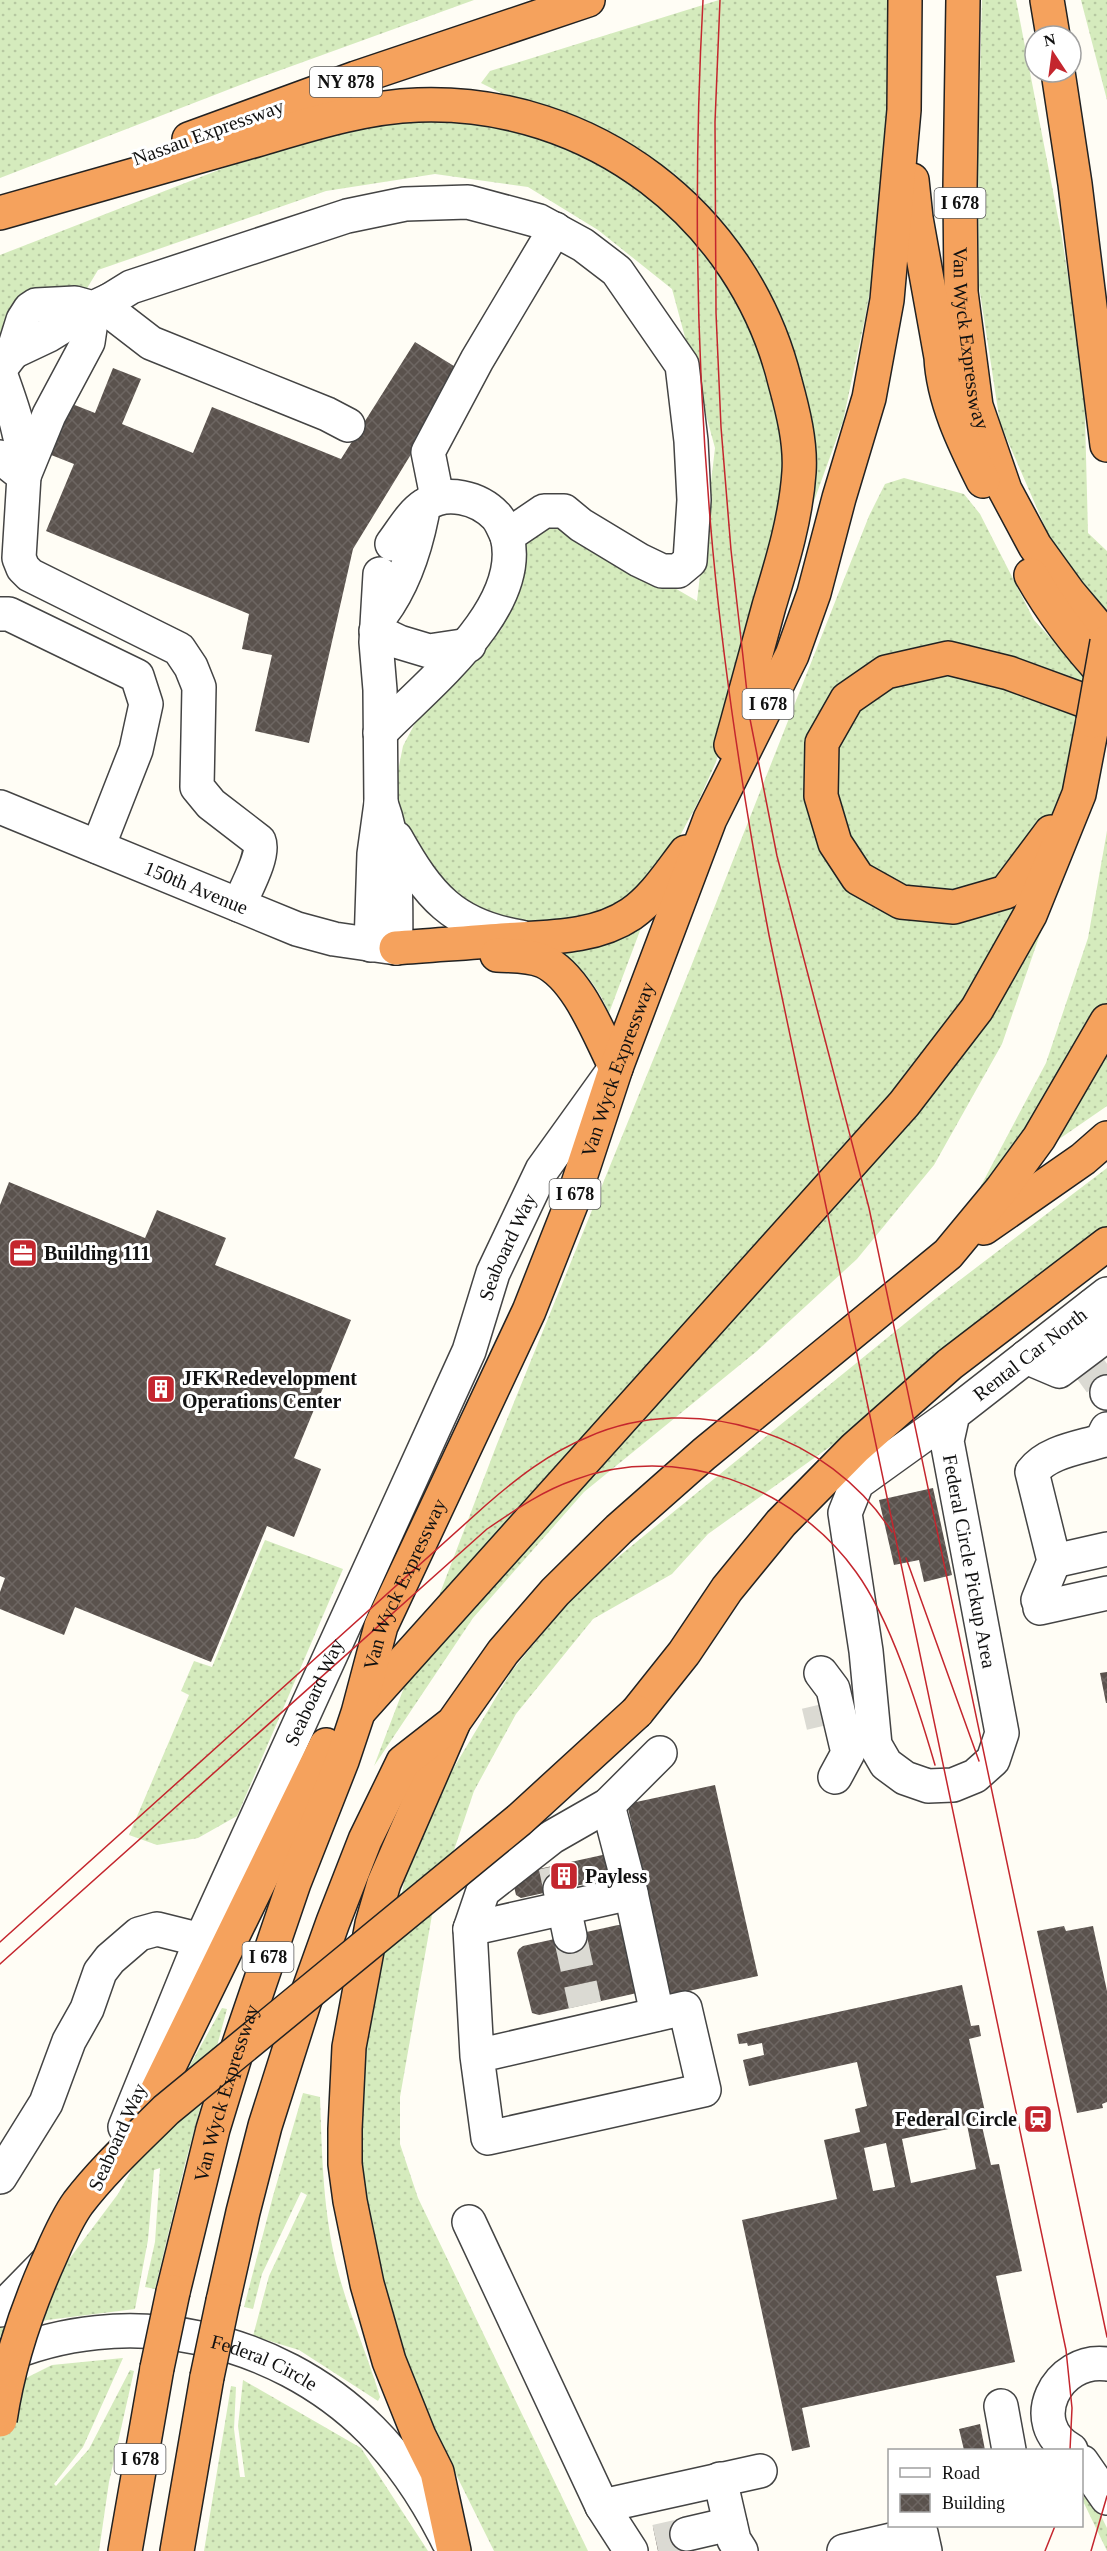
<svg xmlns="http://www.w3.org/2000/svg" width="1107" height="2551" font-family="Georgia,serif">
<style>
.grass{fill:url(#grass-dots)}
.building{fill:url(#building-cross-hatch);fill-rule:evenodd}
.lines{fill:none;stroke-linecap:round;stroke-linejoin:round}
.minor-tunnel{stroke:#dbdad3;stroke-width:33;stroke-dasharray:33 16;stroke-linecap:butt}
.minor-casing{stroke:#444;stroke-width:36}
.highway-casing{stroke:#222;stroke-width:36}
.minor{stroke:#fff;stroke-width:33}
.highway{stroke:#f5a25d;stroke-width:33}
.tram{stroke:#c4262e;stroke-width:1.5}
.highway-bridge-casing{stroke:#222;stroke-width:36;stroke-linecap:butt}
.highway-bridge{stroke:#f5a25d;stroke-width:33}
.labels{text-anchor:middle;stroke-width:6;stroke-linejoin:round;paint-order:stroke}
.shield{fill:#fff;stroke:#585858;stroke-width:1.5}
.shield-label{font-size:18px;font-weight:bold;fill:#111}
.street-label{font-size:20px;fill:#111;stroke:#fff}
.poi-label{font-size:20px;font-weight:bold;fill:#111;stroke:#fff;text-anchor:start}
</style>
<defs>
<pattern id="grass-dots" width="8" height="8" patternUnits="userSpaceOnUse" patternTransform="scale(1.5)"><rect width="8" height="8" fill="#d5ebbd"/><path d="M2 2h.1M6 6h.1" fill="none" stroke="#b6c8a1" stroke-width="1.8" stroke-linecap="round"/></pattern>
<pattern id="building-cross-hatch" width="8" height="8" patternUnits="userSpaceOnUse" patternTransform="scale(1.5)"><rect width="8" height="8" fill="#5a524d"/><path d="M0 0l8 8M0 8l8-8" fill="none" stroke="#6d6662"/></pattern>
</defs>
<rect width="100%" height="100%" fill="#fffdf5"/>
<path class="grass" d="M0 0H474L248 82 0 178Z
M719 0H917L903 108 865 318 843 421 809 515 729 237 675 174 600 132 503 94 481 83 490 71Z
M982 0H1016L1062 238 1084 378 1088 533 1107 551V622L1052 543 1000 423 979 286 978 152Z
M1081 0H1107V100L1082 4Z
M374 119H480L598 156 668 209 745 306 774 369 785 459 775 564 716 762 698 802 659 875 627 904 588 920 537 925 472 910 428 870 402 826 396 781 403 746 422 710 460 668 502 629 517 570 519 542 529 527H570L697 601 715 448 672 289 598 230 528 187 435 174 326 191 98 270 83 295 43 288 19 295 0 335V255L260 154Z
M904 478 964 494 980 514 1034 620 1107 699 1081 689 1046 917 1002 1044 934 1165 857 1259 757 1351 584 1492 473 1618 374 1766 497 1444 690 969 869 516 885 484Z
M1107 831V1106L975 1197 1046 1063 1088 938Z
M641 928 609 1013C597 984 581 967 557 948L616 940Z
M1107 1168V1239L845 1436 708 1534 672 1574 593 1619 516 1714 474 1791 432 1915 400 2097V2144L418 2198 588 2551H494L426 2414 378 2295 358 2209 353 2083 390 1890 402 1893 409 1853 453 1769 511 1672 580 1588 935 1299Z
M265 1540 343 1569 237 1816 198 1838 157 1845 129 1835 189 1695 181 1691 194 1661 212 1667Z
M222 2008 227 2009 185 2164 155 2289 145 2287 155 2242 160 2168 154 2170 148 2240 135 2309 47 2320 0 2336V2324L67 2262 118 2194Z
M303 2093 320 2097C322 2157 323 2217 339 2275 350 2316 368 2356 380 2397L378 2401 299 2350 253 2336 269 2276 307 2195 301 2192 262 2274 253 2309 244 2307 273 2196Z
M123 2358 83 2447 54 2484 56 2486 89 2449 130 2370 134 2371 109 2482 99 2551H0V2391L52 2365Z
M243 2380 361 2448 428 2551H204L231 2386 236 2387 234 2429 240 2477H245L238 2426Z
M1088 2490 1107 2528V2551L1082 2499Z"/>
<path class="building" d="M415 342 462 371 353 549 309 743 255 731 272 655 242 649 249 614 46 531 74 464 41 451 62 400 95 413 113 368 141 379 122 424 193 453 212 407 341 459Z
M9 1182 145 1238 157 1210 226 1238 215 1265 351 1320 294 1458 321 1469 294 1537 267 1526 211 1662 75 1607 64 1635 0 1609V1592L5 1578 0 1576V1205Z
M933 1488 952 1575 924 1582 919 1560 894 1565 879 1500Z
M1107 1672V1703H1106L1100 1673Z
M715 1785 758 1976 670 1995 627 1804Z
M607 1854 612 1878 521 1898 516 1895 512 1878 516 1874Z
M618 1925H621L637 1993 539 2015 532 2013 517 1953 519 1949 523 1946Z
M1064 1926 1066 1931 1093 1926 1107 1991V2102L1102 2104 1103 2108 1077 2113 1037 1931Z
M962 1985 971 2026 979 2025 981 2036 969 2039 987 2121 981 2122 991 2165 999 2164 1022 2271 996 2276 1015 2362 802 2408 810 2447 792 2451 742 2220 837 2199 824 2140 860 2132 855 2109 867 2106 857 2062 749 2086 743 2060 764 2055 762 2043 748 2046 747 2043 739 2044 737 2034ZM967 2125 976 2169 911 2183 902 2139ZM886 2143 895 2187 873 2191 864 2148Z
M980 2424 985 2450H964L959 2429Z
M683 2520 690 2551H658L653 2527Z"/>
<g class="lines">
<path class="minor-tunnel" d="M1081 1356 1107 1392
M818 1705 823 1726
M555 1866 560 1889
M570 1936 585 2005
M656 2541 687 2534"/>
<g class="minor-casing">
<g id="minor">
<path d="M110 300 116 316 151 343 327 414 348 425"/>
<path d="M13 352 49 335 93 308"/>
<path d="M0 369 13 352 23 320 30 309 36 305 75 303 93 308 110 300 131 287 347 216 405 204 468 202 539 221 583 245 617 271 682 365 691 441 694 500 690 561 678 571H662L639 560 581 525 564 511H544L507 536C526 609 424 687 380 733"/>
<path d="M0 373C12 406 24 439 24 474"/>
<path d="M0 457 24 476 19 558 23 568 30 575 179 649 191 667 199 687 197 787 211 804 259 841C265 855 245 890 239 905"/>
<path d="M24 476 49 415 88 342 93 308"/>
<path d="M437 497 428 452 477 360 555 229"/>
<path d="M392 544C402 531 411 514 425 505 446 489 479 498 496 516 501 521 504 530 507 536"/>
<path d="M0 614H9L137 676 146 704 136 750 98 847"/>
<path d="M382 614C403 586 415 550 422 515"/>
<path d="M376 631 399 642 429 651 469 645"/>
<path id="s1" d="M0 807 297 929 334 939 396 948C395 897 399 852 381 803"/>
<path d="M396 838C428 895 453 926 521 937"/>
<path d="M371 945 374 854 381 803 380 690 376 642 380 574"/>
<path d="M1026 1357 1059 1371 1099 1341 1092 1306"/>
<path d="M1107 1392V1393"/>
<path id="s2" d="M953 1414 947 1441 1002 1733 993 1760 975 1776 953 1785 928 1786 905 1778 886 1764 875 1745 866 1651 845 1513 857 1483 953 1414 1107 1294"/>
<path d="M1054 1561 1107 1549"/>
<path d="M1038 1600 1054 1561 1032 1472C1047 1452 1078 1448 1101 1441L1107 1429"/>
<path d="M1040 1608 1107 1593"/>
<path d="M821 1673 833 1689 848 1753 835 1777"/>
<path d="M608 1805 631 1893 657 2014"/>
<path d="M560 1889 570 1936"/>
<path d="M470 1929 631 1893"/>
<path d="M477 2056 685 2008 704 2090 488 2138 477 2056 470 1929 483 1891 552 1837 608 1805 660 1753"/>
<path id="s3" d="M125 2127 201 1940 469 1351 493 1273 542 1170 611 1074"/>
<path d="M0 2177 46 2103 69 2041 87 2009 100 1972 110 1959 139 1934 157 1929 201 1940"/>
<path d="M469 2222 602 2506 631 2551"/>
<path d="M0 2310 47 2262"/>
<path id="s4" d="M0 2358C124 2303 275 2334 371 2430 403 2462 428 2501 448 2541"/>
<path d="M1001 2406 1009 2450"/>
<path d="M1071 2450C1024 2424 1056 2357 1107 2364"/>
<path d="M1082 2462 1107 2498"/>
<path d="M720 2479 734 2540 741 2551"/>
<path d="M602 2506 760 2471"/>
<path d="M687 2534 730 2524"/>
<path d="M844 2551 921 2533 925 2551"/>
</g>
</g>
<g class="highway-casing">
<g id="highway">
<path id="s5" d="M963 0 960 188 961 292 976 406 1005 490 1035 546 1069 593 1107 638"/>
<path d="M1047 0 1053 36"/>
<path d="M1058 72 1075 184 1107 445"/>
<path d="M189 139 356 78 588 0"/>
<path d="M912 180 916 218 941 357C943 400 964 443 983 481"/>
<path d="M0 213C82 190 164 166 246 143 302 127 360 107 418 105 591 99 744 215 785 382 793 411 801 443 799 472 796 518 782 563 769 606 756 653 744 699 731 745"/>
<path d="M1031 575C1052 612 1078 646 1107 677"/>
<path d="M1051 832 1006 892 954 907 901 902 858 878 835 843 821 796 822 743 847 699 886 672 948 658 1009 673 1107 709"/>
<path d="M396 948C432 945 467 943 502 940 545 937 594 939 631 914 654 898 669 874 686 852"/>
<path d="M497 955C512 956 529 955 543 961 578 977 599 1035 616 1068"/>
<path d="M984 1228 1083 1159 1107 1138"/>
<path d="M361 1709 904 1104 977 1009 1030 915 1079 794 1093 721"/>
<path d="M637 1712 684 1653 727 1589 781 1523 855 1448 950 1364 1107 1244"/>
<path d="M453 1724 384 1883 372 1924 349 2047 345 2129V2164L350 2201 367 2284 389 2361 419 2436 437 2472 454 2551"/>
<path d="M134 2138 326 1745"/>
<path id="s6" d="M173 2292 213 2129 238 2047 294 1883 342 1761 358 1713 381 1626 529 1311 572 1202 616 1068 710 819 792 655 814 593 839 498 869 398 887 300 904 110 905 0"/>
<path d="M223 2301 243 2212 265 2126 304 2003 333 1922 365 1840 403 1762 453 1723 503 1652 555 1592 619 1529 704 1454 948 1254 1001 1190 1039 1138 1107 1021"/>
<path d="M125 2551 157 2368"/>
<path d="M177 2551 207 2377"/>
</g>
</g>
<use href="#minor" class="minor"/>
<use href="#highway" class="highway"/>
<path class="tram" d="M703 0C693 184 696 368 713 552 725 680 745 808 769 935L1066 2350 1072 2408 1070 2450
M720 0 715 122 716 313 721 427 731 550 750 719 777 856 869 1208 1107 2337
M906 1558 979 1761
M0 1942 486 1505C517 1478 549 1453 588 1437 695 1390 829 1433 892 1532
M0 1964 487 1529C515 1510 542 1491 574 1480 676 1442 794 1485 856 1572 891 1620 918 1707 935 1765
M1045 2551 1055 2526
M1091 2551 1107 2496"/>
<g class="highway-bridge-casing">
<path id="highway-bridge" d="M1093 721 1107 642
M157 2368 173 2292
M207 2377 223 2301
M0 2420C8 2366 25 2314 47 2264 56 2244 65 2221 78 2203 104 2169 136 2140 166 2110L519 1820 637 1712"/>
</g>
<use href="#highway-bridge" class="highway-bridge"/>
</g>
<defs>
<g id="office-square" transform="scale(1.5)"><rect x="-9" y="-9" width="18" height="18" rx="4" fill="#c4262e" stroke="#fff"/><path d="M-6-3h4V-5.5h4V-3h4V5H-6ZM-1-4.5V-3h2v-1.5ZM-6 0V1H6V0Z" fill="#fff"/></g>
<g id="building-square" transform="scale(1.5)"><rect x="-9" y="-9" width="18" height="18" rx="4" fill="#c4262e" stroke="#fff"/><path d="M-4-6H4V6H1V3H-1V6H-4ZM-2.5-4.3h1.7v1.8h-1.7ZM.8-4.3h1.7v1.8H.8ZM-2.5-1h1.7V.8h-1.7ZM.8-1h1.7V.8H.8Z" fill="#fff"/></g>
<g id="station-square" transform="scale(1.5)"><rect x="-9" y="-9" width="18" height="18" rx="4" fill="#c4262e" stroke="#fff"/><path d="M-3-6H3Q5-6 5-4V2Q5 4 3 4L4.5 6H3L1.5 4h-3L-3 6H-4.5L-3 4Q-5 4-5 2V-4Q-5-6-3-6ZM-3.5-4v3h7v-3ZM-3.5 1v1.5H-2V1ZM2 1v1.5H3.5V1Z" fill="#fff"/></g>
</defs>
<g fill-rule="evenodd">
<use href="#office-square" x="23" y="1253"/>
<use href="#building-square" x="161" y="1389"/>
<use href="#building-square" x="564" y="1876"/>
<use href="#station-square" x="1038" y="2119"/>
</g>
<g class="labels">
<g class="shield">
<rect x="310" y="67" width="72" height="30" rx="4.5"/>
<rect x="934.5" y="188" width="51" height="30" rx="4.5"/>
<rect x="742.5" y="689" width="51" height="30" rx="4.5"/>
<rect x="549.5" y="1179" width="51" height="30" rx="4.5"/>
<rect x="242.5" y="1942" width="51" height="30" rx="4.5"/>
<rect x="114.5" y="2444" width="51" height="30" rx="4.5"/>
</g>
<g class="shield-label">
<text x="346" y="88">NY 878</text>
<text x="960" y="209">I 678</text>
<text x="768" y="710">I 678</text>
<text x="575" y="1200">I 678</text>
<text x="268" y="1963">I 678</text>
<text x="140" y="2465">I 678</text>
</g>
<g class="street-label">
<text transform="translate(208 132) rotate(-20)" y="7">Nassau Expressway</text>
<text dy="7" stroke="none"><textPath href="#s5" startOffset="339">Van Wyck Expressway</textPath></text>
<text dy="7" stroke="none"><textPath href="#s1" startOffset="212">150th Avenue</textPath></text>
<text dy="7" stroke="none"><textPath href="#s6" startOffset="1304">Van Wyck Expressway</textPath></text>
<text dy="7" stroke="none"><textPath href="#s3" startOffset="960">Seaboard Way</textPath></text>
<text dy="7" stroke="none"><textPath href="#s2" startOffset="978">Rental Car North</textPath></text>
<text dy="7" stroke="none"><textPath href="#s2" startOffset="150">Federal Circle Pickup Area</textPath></text>
<text dy="7" stroke="none"><textPath href="#s6" startOffset="746">Van Wyck Expressway</textPath></text>
<text dy="7" stroke="none"><textPath href="#s3" startOffset="474">Seaboard Way</textPath></text>
<text dy="7" stroke="none"><textPath href="#s6" startOffset="206">Van Wyck Expressway</textPath></text>
<text transform="translate(117 2137) rotate(-66)" y="7">Seaboard Way</text>
<text dy="7" stroke="none"><textPath href="#s4" startOffset="273">Federal Circle</textPath></text>
</g>
<g class="poi-label">
<text x="44" y="1260">Building 111</text>
<text x="182" y="1385">JFK Redevelopment<tspan x="182" dy="23">Operations Center</tspan></text>
<text x="585" y="1883">Payless</text>
<text x="1017" y="2126" text-anchor="end">Federal Circle</text>
</g>
</g>
<rect x="888" y="2449" width="195" height="78" fill="#ffffff" stroke="#a0a0a0" stroke-width="1.5"/>
<rect x="900" y="2468" width="30" height="9" fill="#ffffff" stroke="#a0a0a0" stroke-width="1.5"/>
<text x="942" y="2479" font-size="18" fill="#111111">Road</text>
<rect x="900" y="2494" width="30" height="18" fill="url(#building-cross-hatch)" stroke="#a0a0a0" stroke-width="1.5"/>
<text x="942" y="2509" font-size="18" fill="#111111">Building</text>
<g transform="translate(1053 54) rotate(347)"><circle r="28" fill="#ffffff" stroke="#a0a0a0" stroke-width="1.5"/>
<path d="M0-4.5L10 22L0 15L-10 22Z" fill="#c4262e"/>
<text y="-9" font-size="16" font-weight="bold" text-anchor="middle" fill="#111111">N</text>
</g>
</svg>
